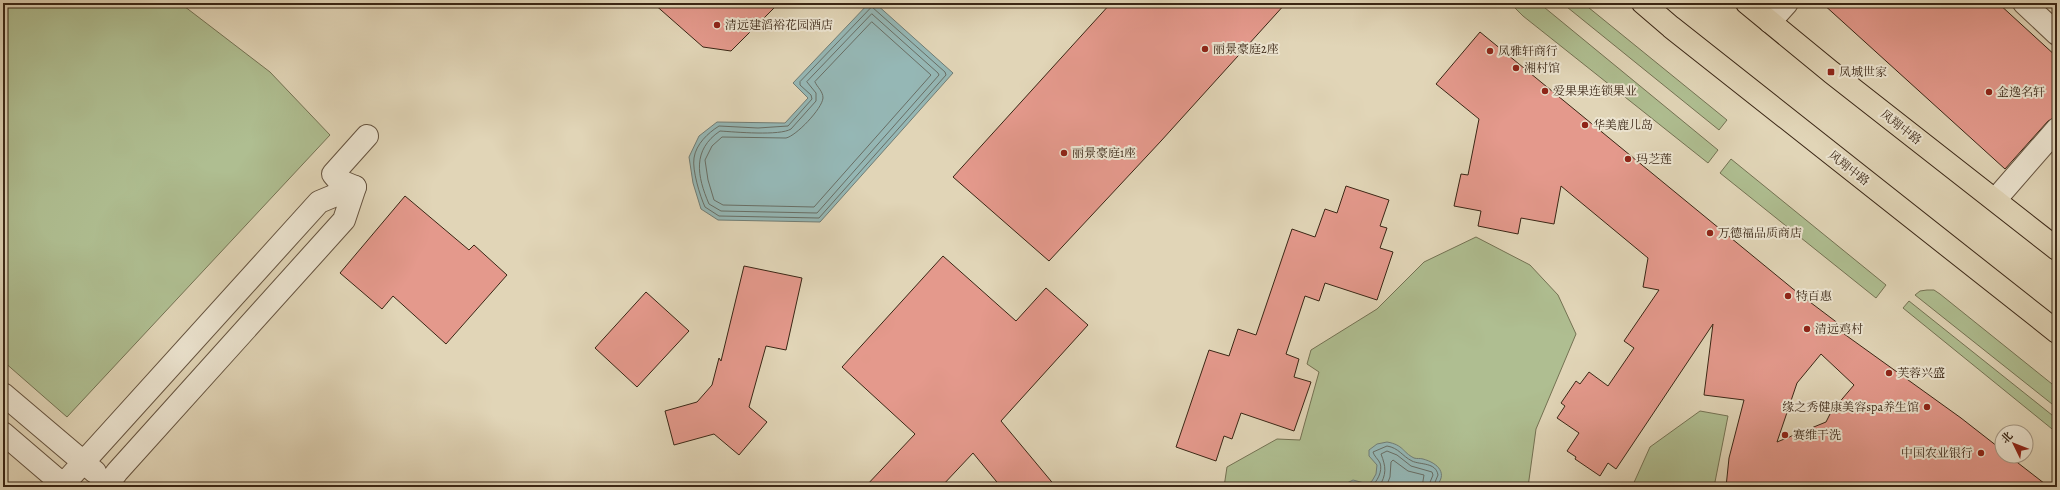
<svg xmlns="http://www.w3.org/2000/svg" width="2060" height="490" font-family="Alegreya,'Noto Serif SC',serif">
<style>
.green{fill:#afbe91;stroke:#747253}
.water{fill:#95b7b5;stroke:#717d75}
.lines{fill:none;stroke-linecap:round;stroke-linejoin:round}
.shore{stroke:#686e65;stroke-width:1}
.building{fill:#e4998c;stroke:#3a2615;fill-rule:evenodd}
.pedestrian-casing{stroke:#64523e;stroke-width:24}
.minor-casing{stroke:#64523e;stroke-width:24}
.tertiary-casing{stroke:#64523e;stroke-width:24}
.primary-casing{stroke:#3a2615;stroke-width:24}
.pedestrian{stroke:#ece4d0;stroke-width:22}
.minor{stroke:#ece4d0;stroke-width:22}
.tertiary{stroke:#ece4d0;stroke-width:22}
.primary{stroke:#e1d5b7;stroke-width:22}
.poi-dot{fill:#8f2418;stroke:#ece4d0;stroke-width:1.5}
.labels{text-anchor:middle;stroke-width:4;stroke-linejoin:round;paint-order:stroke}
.poi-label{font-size:12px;fill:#3a2615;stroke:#ece4d0;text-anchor:start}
.street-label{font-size:12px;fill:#3a2615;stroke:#ece4d0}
</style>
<rect width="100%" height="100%" fill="#e1d5b7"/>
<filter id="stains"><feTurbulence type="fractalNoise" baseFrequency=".005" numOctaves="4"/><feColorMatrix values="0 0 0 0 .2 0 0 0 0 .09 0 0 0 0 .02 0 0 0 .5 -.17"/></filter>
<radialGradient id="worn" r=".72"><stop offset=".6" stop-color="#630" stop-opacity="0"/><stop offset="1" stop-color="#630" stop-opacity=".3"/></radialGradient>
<path class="green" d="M3 3H180L270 72 330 135 67 417 3 361Z
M1514 3H1539L1718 150 1708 163 1523 16 1514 7Z
M1562 3H1583L1727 120 1719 130Z
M1731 159 1886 285 1876 298 1720 173Z
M1476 237 1530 265 1558 295 1576 334 1536 429 1528 487H1224L1227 467 1277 439 1300 440 1319 372 1307 364 1311 350 1377 309 1424 262Z
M1927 290H1934L1940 294 2057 388V408L1915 295 1920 291Z
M1909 301 2057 419V433L1903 308Z
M1700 411 1728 416 1714 487H1632L1650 447Z"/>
<path class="water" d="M869 3H875L953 73 820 222 718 220 701 209 693 183 689 157 699 136 717 122 785 123 808 98 793 83Z
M1387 442C1404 445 1402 452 1414 458 1417 459 1420 458 1423 459 1438 463 1449 474 1435 487H1339L1353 480 1368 484 1372 481 1376 474 1377 465 1369 456V450L1377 444Z"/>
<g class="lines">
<path class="shore" d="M872 7 945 72 946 75 819 218 719 216 705 207C700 196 692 170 694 158 696 144 708 133 719 126L758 128 788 126 812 99 811 95 800 85V82Z
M872 14 938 73 939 75 817 213 721 211 709 204C697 176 692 150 720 131 735 132 780 136 791 129L816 101V93L807 82Z
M872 22 931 75 814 207 723 205 714 200 708 180 705 160 712 146 722 137 786 138C796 136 822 109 823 98 823 91 817 87 815 82Z
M1371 487C1377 482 1383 471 1380 463 1378 459 1374 456 1373 452L1387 446C1399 448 1402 456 1412 461 1420 465 1436 462 1438 475L1433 487
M1379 487C1387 474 1386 467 1381 454L1387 451 1397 455 1411 466 1432 472 1433 475 1428 487
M1386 487 1390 477 1391 462 1393 460 1408 471 1424 475 1422 487"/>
</g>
<path class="building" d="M653 3H779L731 51 703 47Z
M1111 3H1286L1161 141 1049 261 953 177Z
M1822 3H1998L2057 57V117L2048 121 2005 169Z
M1480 32 1798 293 1843 327 1840 331 1961 418 2002 450V456H2009L2049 487H1726L1729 458 1744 400 1704 395 1713 324 1616 469 1608 463 1600 476 1575 459 1576 457 1567 451 1579 433 1557 418 1565 406 1561 403 1576 381 1580 384 1589 372 1608 386 1634 348 1624 341 1659 290 1643 287 1648 258 1561 186 1554 224 1521 218 1518 234 1478 226 1481 211 1454 206 1461 174 1468 175 1479 119 1436 84ZM1821 354 1854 385 1831 412 1826 422 1777 442 1797 383Z
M1346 186 1389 200 1380 226 1387 228 1380 248 1393 252 1377 300 1325 283 1319 301 1305 296 1286 354 1299 359 1294 377 1311 382 1294 431 1241 413 1232 439 1224 436 1216 461 1176 447 1209 350 1229 356 1238 329 1256 335 1292 229 1315 237 1325 209 1337 213Z
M405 196 469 250 474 245 507 275 446 344 393 296 382 309 340 273Z
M943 256 1016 321 1046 288 1088 325 1001 421 1056 487H1001L973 453 941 487H865L915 434 842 367Z
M744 266 802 278 786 350 766 346 749 407 767 422 739 455 714 434 674 445 665 411 697 402 712 385 719 358 721 361Z
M646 292 689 331 637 387 595 348Z"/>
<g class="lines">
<g class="pedestrian-casing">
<path id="pedestrian" d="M355 187 338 180 333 174 367 136"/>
</g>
<g class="minor-casing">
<path id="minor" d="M2024 3 2057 34
M1995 200 2057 129
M3 394 95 472
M3 433 66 487
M61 487 319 202 355 187
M106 487 117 472 344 220 355 187"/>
</g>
<g class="tertiary-casing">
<path id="tertiary" d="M1770 22 1787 3"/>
</g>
<g class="primary-casing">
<path id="primary" d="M1643 3 1671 27 2057 332
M1747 3 1831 72 2057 249"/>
</g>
<use href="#pedestrian" class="pedestrian"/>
<use href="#minor" class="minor"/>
<use href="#tertiary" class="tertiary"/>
<use href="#primary" class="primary"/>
</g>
<g class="poi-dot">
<circle cx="717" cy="25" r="4"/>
<circle cx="1205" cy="49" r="4"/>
<circle cx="1490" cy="51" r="4"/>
<circle cx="1516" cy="68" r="4"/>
<rect x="1827" y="68" width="8" height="8" rx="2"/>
<circle cx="1545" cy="91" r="4"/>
<circle cx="1989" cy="92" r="4"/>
<circle cx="1585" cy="125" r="4"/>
<circle cx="1064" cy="153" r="4"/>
<circle cx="1628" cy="159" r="4"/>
<circle cx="1710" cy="233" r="4"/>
<circle cx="1788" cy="296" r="4"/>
<circle cx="1807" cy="329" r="4"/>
<circle cx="1889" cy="373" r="4"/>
<circle cx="1927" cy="407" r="4"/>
<circle cx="1785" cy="435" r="4"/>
<circle cx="1981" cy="453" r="4"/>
</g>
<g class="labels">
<g class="poi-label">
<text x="725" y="29">清远建滔裕花园酒店</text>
<text x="1213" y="53">丽景豪庭2座</text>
<text x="1498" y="55">凤雅轩商行</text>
<text x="1524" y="72">湘村馆</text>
<text x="1839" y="76">凤城世家</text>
<text x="1553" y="95">爱果果连锁果业</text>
<text x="1997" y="96">金逸名轩</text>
<text x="1593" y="129">华美鹿儿岛</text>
<text x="1072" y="157">丽景豪庭1座</text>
<text x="1636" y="163">玛芝莲</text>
<text x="1718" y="237">万德福品质商店</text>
<text x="1796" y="300">特百惠</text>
<text x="1815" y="333">清远鸡村</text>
<text x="1897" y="377">芙蓉兴盛</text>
<text x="1919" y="411" text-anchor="end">缘之秀健康美容spa养生馆</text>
<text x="1793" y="439">赛维干洗</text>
<text x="1973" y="457" text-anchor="end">中国农业银行</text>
</g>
<g class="street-label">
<text transform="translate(1901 127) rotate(38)" y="4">凤翔中路</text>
<text transform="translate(1849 168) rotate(38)" y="4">风翔中路</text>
</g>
</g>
<rect width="2060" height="490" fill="none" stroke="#e1d5b7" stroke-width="16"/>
<rect x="4" y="4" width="2052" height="482" fill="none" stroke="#3a2615" stroke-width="2"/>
<rect x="8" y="8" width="2044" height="474" fill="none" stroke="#3a2615"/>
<g transform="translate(2014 444) rotate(313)"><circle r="19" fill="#ece4d0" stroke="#a59885"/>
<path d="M0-3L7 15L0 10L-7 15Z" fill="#8f2418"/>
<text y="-6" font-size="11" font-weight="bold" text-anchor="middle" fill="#3a2615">北</text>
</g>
<rect width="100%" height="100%" filter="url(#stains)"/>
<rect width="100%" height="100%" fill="url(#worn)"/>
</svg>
